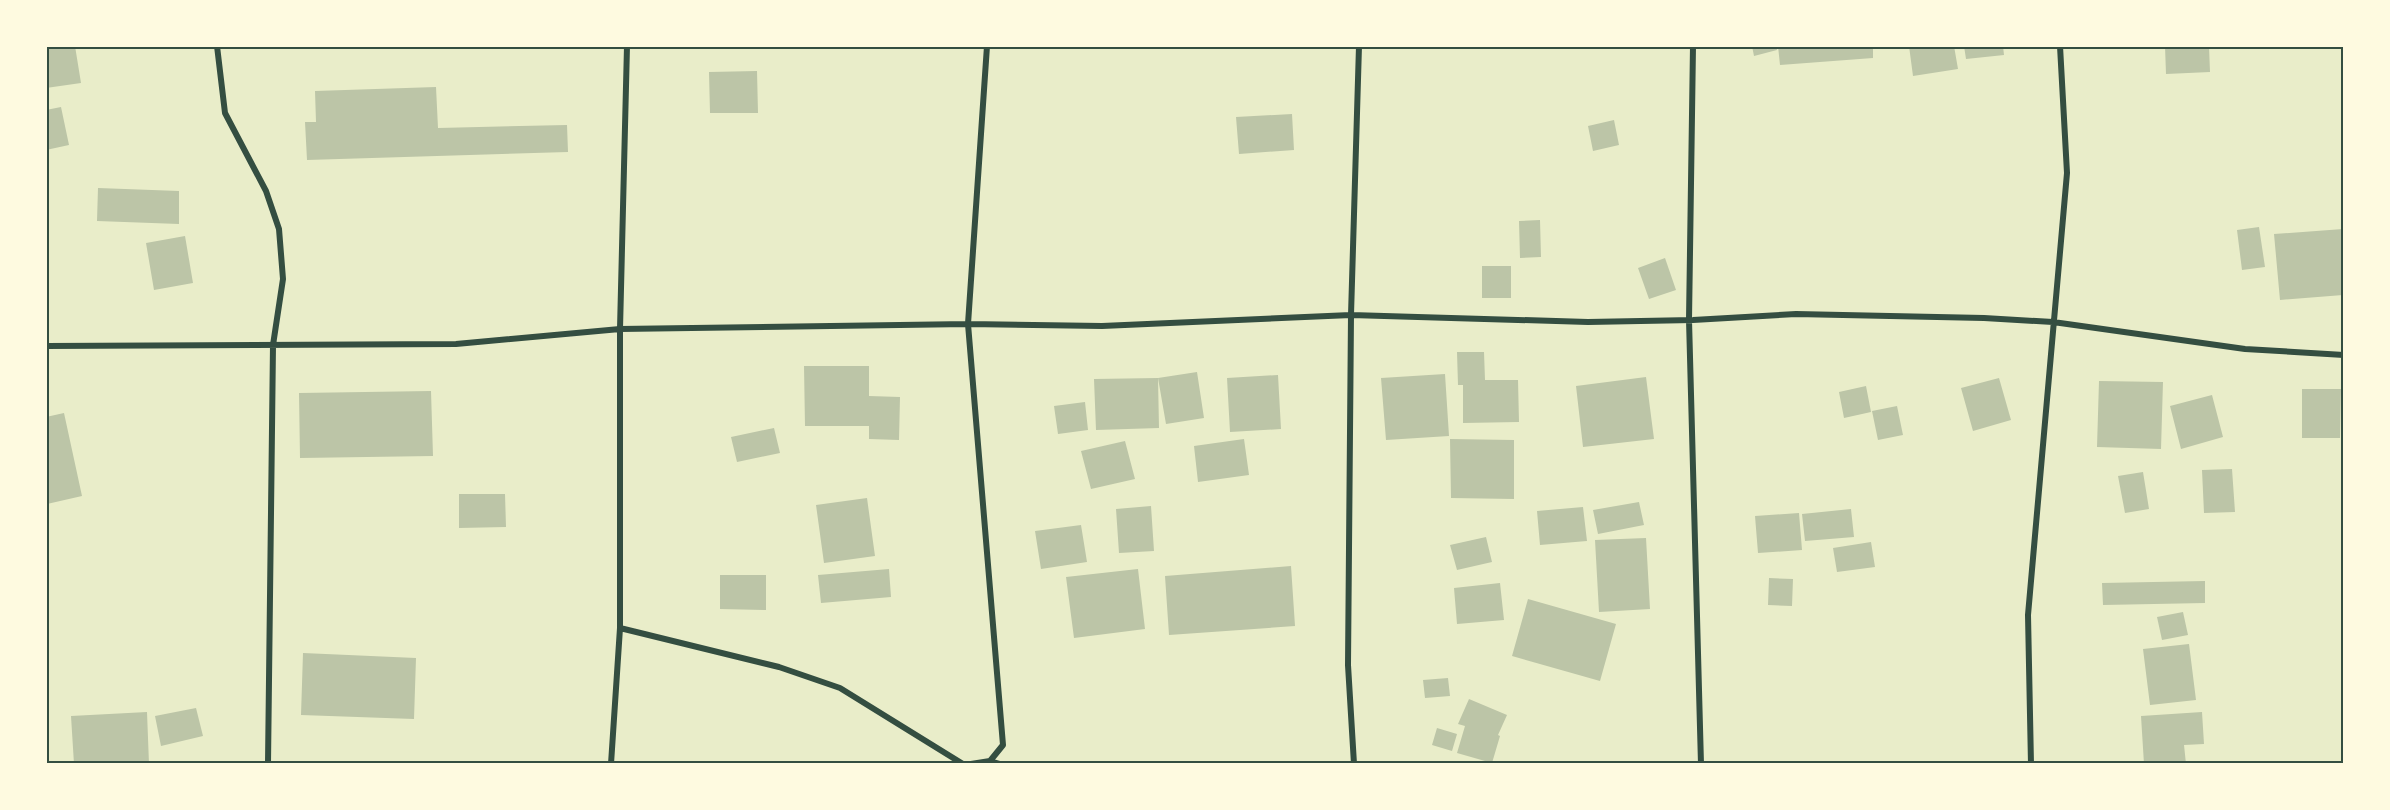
<svg xmlns="http://www.w3.org/2000/svg" width="2390" height="810" font-family="'Open Sans',sans-serif">
<style>
.building{fill:#bcc5a7}
.lines{fill:none;stroke-linecap:round;stroke-linejoin:round}
.minor{stroke:#344e41;stroke-width:6}
.neatline{fill:none;stroke:#344e41;stroke-width:2}
</style>
<rect width="100%" height="100%" fill="#e9edc9"/>
<path class="building" d="M46 46H75L81 83 46 88Z
M1752 46H1776L1777 50 1754 56Z
M1778 46H1873V58L1780 65Z
M1909 46H1954L1958 69 1913 76Z
M1964 46H2003L2004 55 1966 59Z
M2165 46H2209L2210 72 2166 74Z
M757 71 758 113H710L709 72Z
M436 87 438 128 567 125 568 152 307 160 305 122H316L315 91Z
M61 107 69 145 46 150V110Z
M1292 114 1294 150 1239 154 1236 117Z
M1614 120 1619 145 1593 151 1588 126Z
M98 188 179 191V224L97 221Z
M1540 220 1541 257 1520 258 1519 221Z
M2259 227 2265 267 2242 270 2237 230Z
M2343 229V295L2280 300 2274 234Z
M185 236 193 283 154 290 146 243Z
M1665 258 1676 290 1649 299 1638 268Z
M1482 266H1511V298H1482Z
M1457 352H1484L1485 380H1518L1519 422 1463 423V385H1458Z
M804 366H869V396L900 397 899 440 869 439V426H805Z
M1197 372 1204 418 1166 424 1158 378Z
M1445 374 1449 436 1386 440 1381 378Z
M1278 375 1281 429 1230 432 1227 378Z
M1646 377 1654 439 1583 447 1576 386Z
M1158 378 1159 428 1096 430 1094 379Z
M1999 378 2011 420 1973 431 1961 388Z
M2099 381 2163 382 2161 449 2097 447Z
M1866 386 1871 412 1844 418 1839 392Z
M2302 389H2341L2340 438H2302Z
M431 391 433 456 300 458 299 393Z
M2212 395 2223 437 2181 449 2170 406Z
M1085 402 1088 430 1058 434 1054 406Z
M1897 406 1903 435 1878 440 1872 411Z
M64 413 82 496 47 504 46 417Z
M774 428 780 453 737 462 731 437Z
M1244 439 1249 475 1198 482 1194 446Z
M1450 439 1514 440V499L1451 498Z
M1125 441 1135 479 1091 489 1081 451Z
M2232 469 2235 512 2204 513 2202 470Z
M2143 472 2149 509 2125 513 2118 476Z
M459 494H505L506 527 459 528Z
M867 498 875 556 824 563 816 505Z
M1639 502 1644 525 1598 534 1593 510Z
M1151 506 1154 551 1119 553 1116 509Z
M1583 507 1587 541 1540 545 1537 511Z
M1851 509 1854 537 1805 541 1802 514Z
M1799 513 1802 550 1758 553 1755 516Z
M1081 525 1087 562 1041 569 1035 531Z
M1486 537 1492 562 1457 570 1450 545Z
M1646 538 1650 609 1599 612 1595 540Z
M1871 542 1875 567 1837 572 1833 548Z
M1291 566 1295 626 1169 635 1165 576Z
M889 569 891 597 821 603 818 575Z
M1138 569 1145 629 1074 638 1066 577Z
M720 575H766V610L720 609Z
M1769 578 1793 579 1792 606 1768 605Z
M2205 581V603L2103 605 2102 583Z
M1500 583 1504 620 1457 624 1454 588Z
M1528 599 1616 624 1600 681 1512 656Z
M2183 612 2188 635 2162 640 2157 617Z
M2189 644 2196 700 2150 705 2143 649Z
M303 653 416 658 414 719 301 715Z
M1448 678 1450 696 1425 698 1423 680Z
M1469 699 1507 715 1498 735 1500 736 1492 763 1457 753 1465 726 1458 724Z
M196 708 203 736 161 746 155 716Z
M147 712 149 764H74L71 716Z
M2202 712 2204 744 2184 745 2186 764H2144L2141 716Z
M1437 728 1457 734 1452 751 1432 745Z"/>
<g class="lines">
<path class="minor" d="M217 46 225 113 266 191 279 229 283 279 273 345 268 764
M627 46 620 329V628L779 667 840 688 963 764
M1693 46 1689 320 1701 764
M46 346 456 344 620 329 968 324 1102 326 1351 315 1588 322 1693 320 1796 314 1984 318 2053 322 2245 349 2344 355
M990 761 1000 764
M611 764 620 628
M971 764 990 761 1003 745 968 324 987 46
M1354 764 1348 665 1351 315 1359 46
M2031 764 2028 615 2067 173 2060 46"/>
</g>
<rect width="2390" height="810" fill="none" stroke="#fefae0" stroke-width="96"/>
<rect x="48" y="48" width="2294" height="714" class="neatline"/>
</svg>
